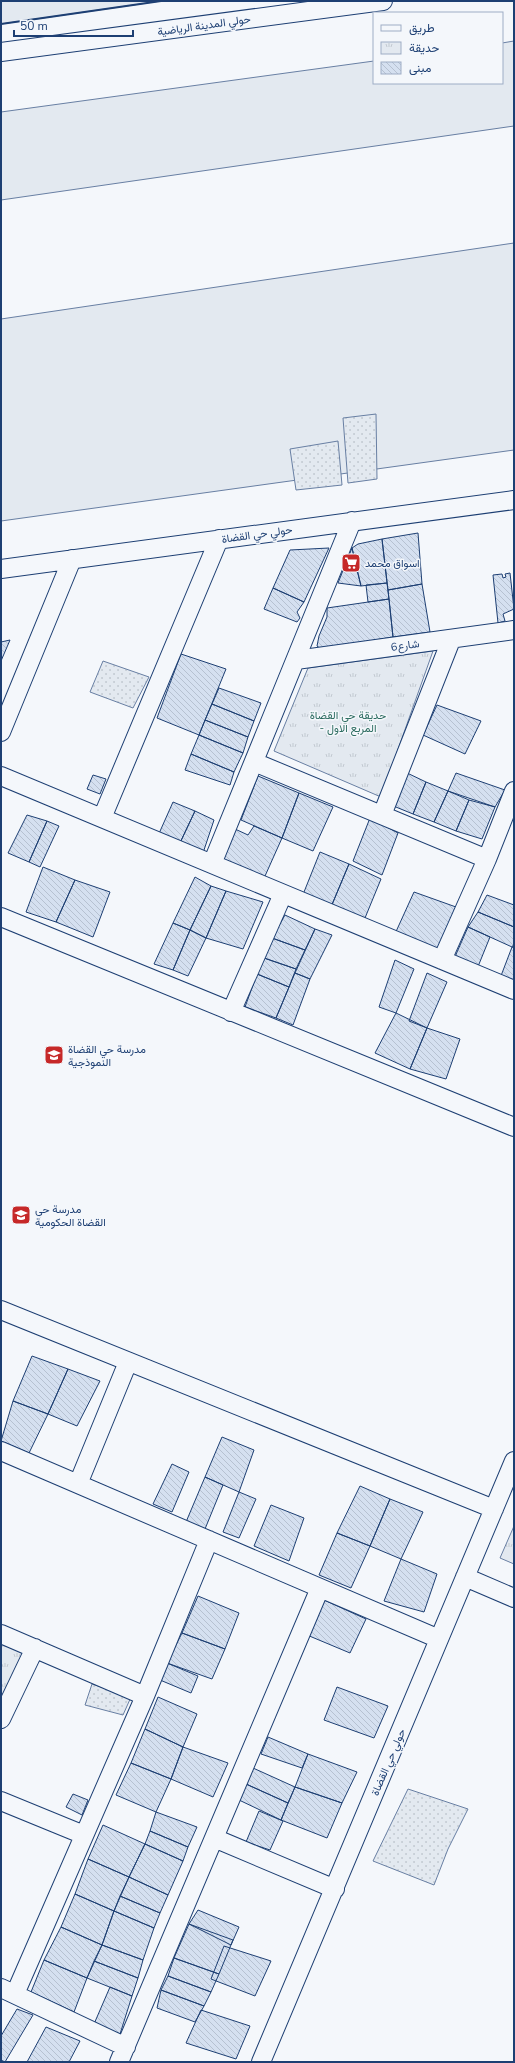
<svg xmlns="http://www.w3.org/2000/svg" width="515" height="2063" font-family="'Nunito Sans',Vazirmatn,sans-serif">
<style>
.grass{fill:#e3e9f0;stroke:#687fa3}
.park{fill:url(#park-tufts);stroke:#687fa3}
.garden{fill:url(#garden-dots);stroke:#687fa3}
.building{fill:url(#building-back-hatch);stroke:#1d3f73}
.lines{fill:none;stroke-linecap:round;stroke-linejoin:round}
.minor-casing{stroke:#1d3f73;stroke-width:20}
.minor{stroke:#f4f7fb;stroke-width:18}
.wall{stroke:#1d3f73;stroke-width:2}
.labels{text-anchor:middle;stroke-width:3;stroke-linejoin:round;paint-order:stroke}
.street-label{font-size:11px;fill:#1d3f73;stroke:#f4f7fb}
.poi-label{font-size:11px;fill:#1d3f73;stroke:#f4f7fb;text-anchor:start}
.park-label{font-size:11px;fill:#2c6c60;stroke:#f4f7fb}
</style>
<defs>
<pattern id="park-tufts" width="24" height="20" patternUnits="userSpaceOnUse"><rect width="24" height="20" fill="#e3e9f0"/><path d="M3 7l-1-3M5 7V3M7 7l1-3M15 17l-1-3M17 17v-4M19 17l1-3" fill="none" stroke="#c2c9d1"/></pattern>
<pattern id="garden-dots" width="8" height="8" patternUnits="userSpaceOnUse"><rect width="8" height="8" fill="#e3e9f0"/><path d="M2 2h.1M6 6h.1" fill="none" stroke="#c2c9d1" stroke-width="1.8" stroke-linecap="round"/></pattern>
<pattern id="building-back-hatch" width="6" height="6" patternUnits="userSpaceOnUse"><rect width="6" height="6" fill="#d5e0f0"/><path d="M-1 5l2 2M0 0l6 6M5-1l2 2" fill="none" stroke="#b6c1d1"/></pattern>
</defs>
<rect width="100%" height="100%" fill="#f4f7fb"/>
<path class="grass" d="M1 1H161L1 24Z
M514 41V126L1 200V112L374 61V83H502V43Z
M514 243V450L1 521V319Z"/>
<path class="park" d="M433 651 381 797 274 751 308 668Z
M514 1526V1564L500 1558Z
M1 1644 24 1652 1 1699Z"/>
<path class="garden" d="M376 414 377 479 348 483 343 418Z
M338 441 342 485 296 490 290 449Z
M103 661 149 677 133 708 90 692Z
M92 1684 131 1697 123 1715 85 1705Z
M408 1789 468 1809 448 1849 434 1885 373 1861Z"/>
<path class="building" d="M418 533 422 584 388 590 382 539Z
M382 539 387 583 361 586 352 548 358 544Z
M329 548 304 602 273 588 290 550Z
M352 548 358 574 361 586 338 583Z
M510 573 514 609 503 614 505 621 498 623 493 575 502 574 503 578 506 577 505 574Z
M387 583 389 599 368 602 366 585Z
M422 584 430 632 393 637 388 590Z
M273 588 304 602 297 612 300 618 297 622 264 609Z
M389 599 393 637 321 649 317 646 319 636 327 617V608Z
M10 640 1 661V642Z
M181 654 226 669 199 735 157 718Z
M219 688 261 703 254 721 212 704Z
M212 704 254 721 248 737 205 720Z
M437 705 481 721 465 754 423 735Z
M205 720 248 737 243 753 199 735Z
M199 735 243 753 234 772 191 754Z
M191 754 234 772 230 785 185 770Z
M405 772 426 782 413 814 391 805Z
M456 773 505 790 495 807 448 791Z
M93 775 106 779 100 794 87 789Z
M258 776 299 793 282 838 241 820Z
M426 782 448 791 434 822 413 814Z
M448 791 469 800 456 831 434 822Z
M299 793 333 807 313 851 282 838Z
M469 800 495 807 482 839 456 831Z
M173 802 195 811 179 845 157 838Z
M195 811 214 820 202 856 179 845Z
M27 815 47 821 29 862 8 853Z
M370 818 398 833 382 875 353 861Z
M47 821 59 826 40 867 29 862Z
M254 826 282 838 261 885 219 864 235 829 248 835Z
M320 852 349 864 331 907 302 897Z
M349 864 381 879 365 918 331 907Z
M43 867 75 880 56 922 26 912Z
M195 877 211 886 190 930 173 923Z
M75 880 110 892 93 937 56 922Z
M211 886 226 891 206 938 190 930Z
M226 891 263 902 243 949 206 938Z
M414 892 456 907 437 952 394 936Z
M487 895 514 905V927L478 912Z
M478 912 514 927V944L512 947 468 927Z
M285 915 315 929 305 950 272 938Z
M173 923 190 930 173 970 154 964Z
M468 927 490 937 477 969 454 959Z
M315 929 332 935 310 979 295 973Z
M190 930 206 938 188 976 173 970Z
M272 938 305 950 296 969 264 958Z
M512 947 514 948V978L511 985 499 981Z
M264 958 296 969 289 987 257 974Z
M395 960 414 969 396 1013 379 1007Z
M295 973 310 979 293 1025 276 1018Z
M427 973 447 982 427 1028 409 1021Z
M257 974 289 987 276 1018 245 1007Z
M396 1013 427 1028 410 1069 375 1053Z
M427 1028 460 1039 446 1079 410 1069Z
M32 1356 68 1369 48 1414 13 1401Z
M68 1369 100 1381 77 1426 48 1414Z
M13 1401 48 1414 29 1453 1 1441Z
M222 1437 254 1450 239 1492 205 1477Z
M172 1464 189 1472 172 1512 153 1504Z
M205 1477 223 1485 205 1529 186 1522Z
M360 1486 390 1499 370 1546 337 1533Z
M239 1492 256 1499 239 1538 223 1532Z
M390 1499 423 1512 401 1559 370 1546Z
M271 1505 304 1518 289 1561 254 1546Z
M337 1533 370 1546 351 1588 319 1575Z
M401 1559 437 1574 424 1612 384 1601Z
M198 1596 239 1613 225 1649 182 1633Z
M324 1600 366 1619 350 1653 307 1635Z
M182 1633 225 1649 212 1679 167 1663Z
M167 1663 198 1676 191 1693 160 1680Z
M337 1687 388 1706 374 1738 324 1720Z
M158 1697 197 1714 183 1747 145 1729Z
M145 1729 183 1747 171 1779 131 1763Z
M268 1737 308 1754 302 1768 261 1754Z
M183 1747 228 1763 213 1797 171 1779Z
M308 1754 357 1772 342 1803 295 1787Z
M131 1763 171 1779 156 1812 116 1795Z
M253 1768 295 1787 288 1803 246 1784Z
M246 1784 288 1803 281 1820 239 1800Z
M295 1787 342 1803 327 1838 281 1820Z
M73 1794 88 1800 82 1815 66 1807Z
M259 1811 283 1821 270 1850 246 1842Z
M156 1812 197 1827 188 1847 150 1831Z
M103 1825 145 1844 129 1877 88 1859Z
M150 1831 188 1847 183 1861 145 1844Z
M145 1844 183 1861 168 1895 129 1877Z
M88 1859 129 1877 114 1911 75 1894Z
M129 1877 168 1895 160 1913 120 1896Z
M75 1894 114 1911 102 1945 61 1927Z
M120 1896 160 1913 154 1928 114 1911Z
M198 1910 239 1927 231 1945 189 1924Z
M114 1911 154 1928 143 1960 102 1945Z
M189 1924 233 1940 219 1974 174 1958Z
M61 1927 102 1945 87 1978 44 1960Z
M102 1945 143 1960 138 1978 94 1961Z
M224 1946 271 1961 255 1996 211 1979Z
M174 1958 219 1974 211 1992 168 1976Z
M44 1960 87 1978 74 2012 31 1992Z
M94 1961 138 1978 132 1996 87 1978Z
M168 1976 211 1992 204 2006 161 1990Z
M110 1987 132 1996 120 2034 94 2024Z
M161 1990 204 2006 195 2022 157 2008Z
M17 2009 33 2015 5 2062 1 2060V2036Z
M201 2010 250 2026 236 2059 186 2043Z
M46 2027 80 2041 69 2062H27Z"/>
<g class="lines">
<g class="minor-casing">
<path id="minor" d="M1 52 383 1
M1 569 514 500
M296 660 514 630
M1 732 72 559
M254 762 487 859
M1 776 514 990
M382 815 451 640
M102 818 219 539
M212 864 352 521
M1 917 514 1127
M442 960 487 859 514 791
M231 1012 283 894
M1 1310 494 1509
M1 1451 439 1639
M78 1484 128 1362
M465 1577 514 1598
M1 1634 145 1696
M1 1719 35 1648
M1 1801 84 1835
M214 1838 335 1889
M1 1988 126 2047
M15 1994 145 1696 209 1540
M119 2062 320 1588
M261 2062 514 1461"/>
</g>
<use href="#minor" class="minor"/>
<path class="wall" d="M1 24 161 1"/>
</g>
<defs>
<g id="supermarket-square" transform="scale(1)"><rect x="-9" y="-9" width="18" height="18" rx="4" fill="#c62828" stroke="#f4f7fb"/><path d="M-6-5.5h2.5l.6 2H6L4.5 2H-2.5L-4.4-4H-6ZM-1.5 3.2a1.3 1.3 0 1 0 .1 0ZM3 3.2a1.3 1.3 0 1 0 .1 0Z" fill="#fff"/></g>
<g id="school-square" transform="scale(1)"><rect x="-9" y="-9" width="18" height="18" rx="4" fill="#c62828" stroke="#f4f7fb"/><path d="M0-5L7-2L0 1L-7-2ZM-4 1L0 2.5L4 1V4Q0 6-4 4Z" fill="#fff"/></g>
</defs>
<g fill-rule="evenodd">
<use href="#supermarket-square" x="351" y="563"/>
<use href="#school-square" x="54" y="1055"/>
<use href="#school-square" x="21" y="1215"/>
</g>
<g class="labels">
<g class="street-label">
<text transform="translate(204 25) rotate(-8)" y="4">حولي المدينة الرياضية</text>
<text transform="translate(257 534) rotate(-8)" y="4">حولي حي القضاة</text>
<text transform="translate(405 645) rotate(-8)" y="4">شارع6</text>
<text transform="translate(388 1762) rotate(-67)" y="4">حولي حي القضاة</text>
</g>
<g class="poi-label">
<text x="365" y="567">اسواق محمد</text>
<text x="68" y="1053">مدرسة حي القضاة<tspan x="68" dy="13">النموذجية</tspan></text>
<text x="35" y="1213">مدرسة حي<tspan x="35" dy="13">القضاة الحكومية</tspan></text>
</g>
<g class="park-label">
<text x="348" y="719">حديقة حي القضاة<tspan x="348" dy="13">- المربع الاول</tspan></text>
</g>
</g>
<rect width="515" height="2063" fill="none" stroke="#1d3f73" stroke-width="4"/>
<rect x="373" y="12" width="130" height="72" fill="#f4f7fb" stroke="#9eadc5"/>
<rect x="381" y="25" width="20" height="6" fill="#f4f7fb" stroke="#9eadc5"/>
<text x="409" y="32" font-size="12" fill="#1d3f73">طريق</text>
<rect x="381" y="42" width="20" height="12" fill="url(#park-tufts)" stroke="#9eadc5"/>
<text x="409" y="52" font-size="12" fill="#1d3f73">حديقة</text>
<rect x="381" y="62" width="20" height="12" fill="url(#building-back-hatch)" stroke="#9eadc5"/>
<text x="409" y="72" font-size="12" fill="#1d3f73">مبنى</text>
<path d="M14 30v6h119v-6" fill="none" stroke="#1d3f73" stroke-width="2"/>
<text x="20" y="30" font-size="12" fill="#1d3f73" stroke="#f4f7fb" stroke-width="3" paint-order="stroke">50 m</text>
</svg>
